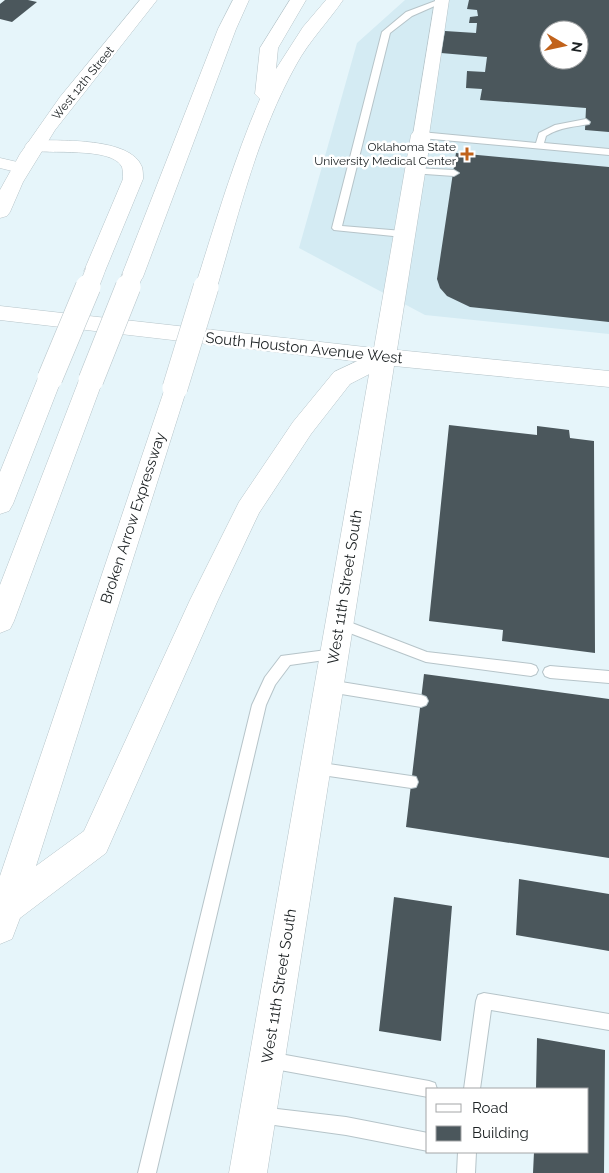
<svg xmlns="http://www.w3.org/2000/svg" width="609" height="1173" font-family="Raleway,sans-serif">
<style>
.built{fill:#d4ebf3;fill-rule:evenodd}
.building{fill:#4b575c;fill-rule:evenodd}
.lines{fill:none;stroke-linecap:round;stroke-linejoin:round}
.lane-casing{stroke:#b6c4c9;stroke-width:2}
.street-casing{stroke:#b6c4c9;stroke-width:1}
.secondary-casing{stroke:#b6c4c9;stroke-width:1}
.highway-casing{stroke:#b6c4c9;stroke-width:1}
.lane{fill:#fff;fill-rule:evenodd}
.street{fill:#fff;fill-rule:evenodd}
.secondary{fill:#fff;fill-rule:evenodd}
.highway{fill:#fff;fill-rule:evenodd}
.highway-bridge-far1-casing{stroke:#b6c4c9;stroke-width:20;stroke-linecap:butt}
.highway-bridge-casing{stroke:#b6c4c9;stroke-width:26;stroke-linecap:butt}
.highway-bridge-far1{stroke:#fff;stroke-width:19}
.highway-bridge{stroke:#fff;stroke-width:25}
.poi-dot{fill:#c1621b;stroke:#fff;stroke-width:2}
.labels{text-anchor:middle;stroke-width:5;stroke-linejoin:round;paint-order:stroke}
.far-street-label{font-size:12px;fill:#1c2123;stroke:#fff}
.far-poi-label{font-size:12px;fill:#1c2123;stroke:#fff;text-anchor:end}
.street-label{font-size:15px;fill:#1c2123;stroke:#fff}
</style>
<rect width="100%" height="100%" fill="#e6f5fa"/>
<path class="built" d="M405 0H609V334L425 315 299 248 357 43ZM549 30H579V60H549Z"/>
<path class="building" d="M5 0H28L37 2 12 22 0 19V4Z
M469 0H609V132L585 130 586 108 480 100 482 89 466 88 467 71 485 72 487 57 441 53 445 31 476 33 477 23H469L470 17 478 16 477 10 467 9ZM549 30H579V60H549Z
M456 153 609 167V322L470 307 447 296 440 288 437 279Z
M449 425 537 435V426L569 430 570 438 594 441 595 653 502 641 503 630 429 621Z
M424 674 609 699V858L406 827Z
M519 879 609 894V951L516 935Z
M394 897 452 906 441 1041 379 1031Z
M537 1038 605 1050 604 1173H533L534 1152H588V1089H536Z"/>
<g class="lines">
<g class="lane-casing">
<path id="lane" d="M438 0 446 1 412 16 390 33 342 226 403 231 408 234 403 237 334 230 332 228 382 32 406 12Z
M586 119 590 122 589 124C574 127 560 127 546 136L544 143 609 149V155L421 138 417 135 421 132 536 143 539 133 555 125Z
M414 168 454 170 459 173 454 176 411 173 410 171Z
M339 618 427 652 531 664 536 666 538 670 536 674 531 676 426 662 334 627 333 623 334 619Z
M334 649 339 650 341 654 339 658 290 665 275 685 266 705 156 1173H138L252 705 265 677 281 656Z
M550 666 609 671V683L550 678 545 676 543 672 545 668Z
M329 680 421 695 426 697 428 701 426 705 421 707 329 692 324 690 322 686 324 682Z
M315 762 411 776 416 777 418 782 416 787 411 788 315 774 310 772 308 768 310 764Z
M484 993 609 1014V1030L491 1010 480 1089H464L476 1001 478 995Z
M269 1052 429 1081 435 1083 437 1089H428V1097L269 1068 263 1066 261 1060 263 1054Z
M260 1107 346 1117 428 1133V1151L346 1135 260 1123 254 1121 252 1115 254 1109Z
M458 1152H476L475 1173H457Z"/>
</g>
<g class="street-casing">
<path id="street" d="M435 0H449L429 135 427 138H415L413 135Z
M0 158 26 164 29 168 26 172 20 173 0 168Z"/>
</g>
<g class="secondary-casing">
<path id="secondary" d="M140 0H157L55 130 23 182 10 212 7 216 0 218V190L20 154 60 97Z
M421 129 428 131 431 135 397 350 609 371V387L394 366 267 1173H229L371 363 0 320V306L374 348 411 135 414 131Z"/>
</g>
<g class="highway-casing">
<path id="highway" d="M233 0H249L236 29 143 277 140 282 132 284 124 282 121 277 218 29Z
M290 0H306L278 48 276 69 303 27 326 0H343C328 22 309 41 296 65 258 133 240 209 218 284L215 289 207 291 199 289 196 284C216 221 234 159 260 99L255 94 260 48Z
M35 140C60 141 131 137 142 167 143 171 143 175 143 179L103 276 95 278 87 276 84 271 123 179C123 176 123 170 122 167 112 146 48 155 28 150L25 146 28 142Z
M383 349 391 351 395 357 391 363 350 384 311 434 259 513 218 600 106 853 20 918 12 939 0 944V876L167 382 175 380 183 382 187 388 36 866 84 831 190 600 239 502 293 422 334 372Z
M50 370 58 372 62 378 13 504 9 511 0 514V472L38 378 42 372Z
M91 372 99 374 103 380 14 621 10 629 0 633V585L79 380 83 374Z"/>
</g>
<use href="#lane" class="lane"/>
<use href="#street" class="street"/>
<use href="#secondary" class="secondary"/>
<use href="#highway" class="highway"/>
<g class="highway-bridge-far1-casing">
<path id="highway-bridge-far1" d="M88 289 95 271
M127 289 132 277
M206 289 207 284"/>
</g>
<g class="highway-bridge-casing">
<path id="highway-bridge" d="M50 378 88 287
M91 380 128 287
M175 388 206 287"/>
</g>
<use href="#highway-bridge-far1" class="highway-bridge-far1"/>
<use href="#highway-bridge" class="highway-bridge"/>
</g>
<path class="poi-dot" d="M464.5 146.5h5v5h5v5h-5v5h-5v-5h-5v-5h5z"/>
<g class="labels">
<g class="far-street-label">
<text transform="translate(83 83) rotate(-51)" y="4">West 12th Street</text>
</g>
<g class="far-poi-label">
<text x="456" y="151">Oklahoma State<tspan x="456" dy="14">University Medical Center</tspan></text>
</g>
<g class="street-label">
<text transform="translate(304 348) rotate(6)" y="5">South Houston Avenue West</text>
<text transform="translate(133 518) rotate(-72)" y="5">Broken Arrow Expressway</text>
<text transform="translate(345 587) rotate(-81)" y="5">West 11th Street South</text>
<text transform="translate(279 986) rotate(-81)" y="5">West 11th Street South</text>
</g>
</g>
<rect x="426" y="1088" width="162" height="65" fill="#ffffff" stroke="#a4a6a7"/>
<rect x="436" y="1104" width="25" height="8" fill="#ffffff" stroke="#a4a6a7"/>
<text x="472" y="1113" font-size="15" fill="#1c2123">Road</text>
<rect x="436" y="1126" width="25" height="15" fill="#4b575c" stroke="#a4a6a7"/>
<text x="472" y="1138" font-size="15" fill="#1c2123">Building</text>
<g transform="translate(564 45) rotate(99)"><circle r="24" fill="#ffffff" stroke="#a4a6a7"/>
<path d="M0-4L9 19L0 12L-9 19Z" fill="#c1621b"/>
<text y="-8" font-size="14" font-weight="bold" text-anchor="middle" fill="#1c2123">N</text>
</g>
</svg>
